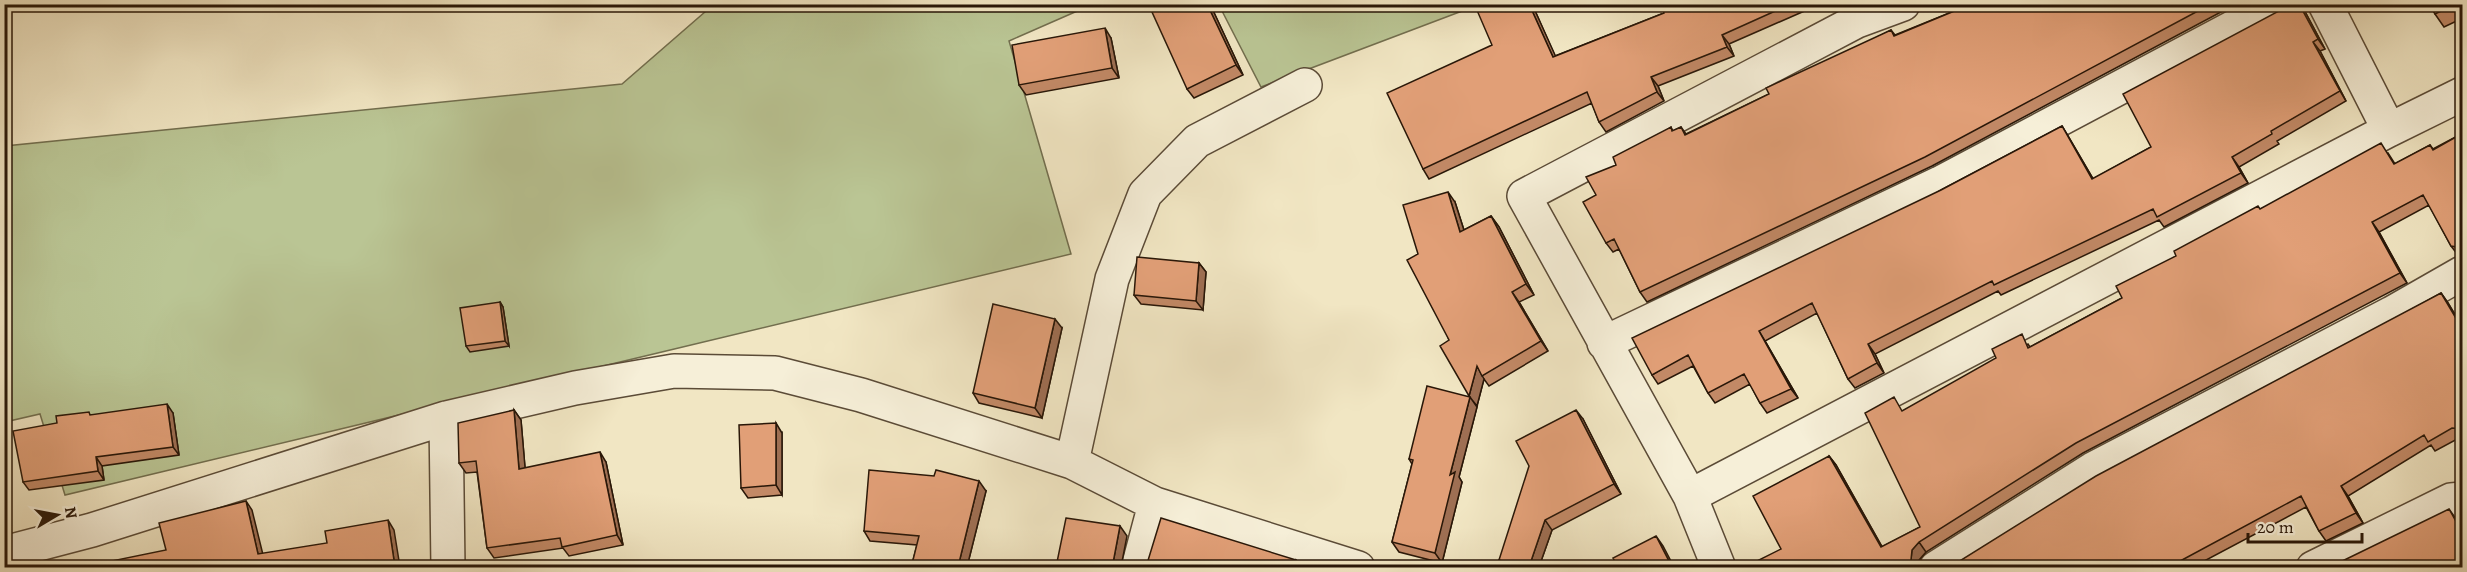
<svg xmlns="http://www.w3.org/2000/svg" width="2467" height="572" font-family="Alegreya,serif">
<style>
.green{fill:#bac594;stroke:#726e4e;stroke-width:1.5}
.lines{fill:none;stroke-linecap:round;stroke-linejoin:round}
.street-casing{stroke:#5b4b37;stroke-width:36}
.street{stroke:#f6efd8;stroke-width:33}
.wall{fill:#c28966;stroke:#291708;stroke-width:1.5}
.shaded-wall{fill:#9e6f53;stroke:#291708;stroke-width:1.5}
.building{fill:#e19f77;stroke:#291708;stroke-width:1.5}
</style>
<rect width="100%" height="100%" fill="#f1e6c3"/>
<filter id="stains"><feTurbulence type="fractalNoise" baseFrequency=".00333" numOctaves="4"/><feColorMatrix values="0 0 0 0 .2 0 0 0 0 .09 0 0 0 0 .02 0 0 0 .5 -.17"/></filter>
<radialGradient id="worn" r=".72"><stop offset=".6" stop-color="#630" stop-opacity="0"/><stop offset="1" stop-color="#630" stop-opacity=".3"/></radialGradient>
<path class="green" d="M713 5H1091L1009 41 1071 254 65 495 40 414 5 422V146L622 84Z
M1219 5H1478L1261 87Z"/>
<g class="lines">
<g class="street-casing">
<path id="street" d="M2325 4 2389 130
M1604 343 1940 183 2277 4
M446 418 448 568
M1072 462 1112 279 1145 194 1197 141 1305 85
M1690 496 2389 130 2462 94
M4 553 92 530 446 418 575 388 674 371 775 373 861 395 1072 462 1155 504 1358 568
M1138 568 1155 504
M1719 568 1690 496 1524 196 1857 21 1903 4
M1936 568 2093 469 2392 313 2462 273
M2313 568 2451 500 2462 499"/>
</g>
<use href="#street" class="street"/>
</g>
<path class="wall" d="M1210 4 1243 75 1194 98 1187 89Z
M1485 4H1532L1555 56 1664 13 1661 4H1807L1809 9 1729 44 1734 56 1658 86 1664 101 1606 132 1599 122 1592 103 1429 179 1423 169 1492 45Z
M1963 4H2236L1932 166 1647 302 1640 292 1619 249 1613 252 1606 243 1596 195 1616 165 1671 127 1673 131 1681 127 1686 134 1769 94 1891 30 1895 35 1964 7Z
M2430 4H2463V18L2444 27 2435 14Z
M2302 6 2325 49 2320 51 2346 101 2277 141 2279 144 2239 167 2248 183 2164 227 2159 220 2001 295 1998 291 1875 354 1884 373 1855 388 1848 379 1817 313 1765 341 1798 398 1767 413 1760 403 1750 384 1715 403 1708 393 1693 366 1658 384 1652 375 1941 190 2062 126 2068 136 2093 179 2151 147Z
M1111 38 1119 78 1026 95 1019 85Z
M2463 133V256L2458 255 2451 246 2429 205 2379 232 2407 283 2083 453 1926 552 1919 560 1781 549 1829 456 1836 465 1882 547 1920 527 1903 411 2028 344 2030 347 2122 298 2176 256 2261 209 2388 153 2395 164 2430 145 2433 149Z
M1455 202 1464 230 1491 216 1499 227 1534 295 1519 302 1548 351 1489 386 1484 379 1477 406 1449 340 1418 254Z
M1199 263 1206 272 1203 310 1141 304 1134 295Z
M2441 293 2448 303 2463 328V438H2459L2435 451 2431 445 2348 496 2363 523 2326 541 2319 531 2306 507 2193 567H1950Z
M500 302 503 307 509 346 470 352 466 346Z
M1062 328 1042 418 979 403 973 393Z
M1477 407 1459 477 1462 482 1442 563 1399 552 1392 542 1412 464 1409 459Z
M514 410 521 420 525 468 606 462 623 545 569 556 563 548 494 558 487 548 477 472 466 473 459 463Z
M173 413 179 455 102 466 104 480 29 490 23 482 57 423 91 415Z
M1583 419 1621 494 1552 530 1539 567H1504L1499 560Z
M782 433V495L748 498 741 488Z
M986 491 967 567H915L912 564 917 545 870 541 864 531Z"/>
<path class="shaded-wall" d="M1207 4H1210L1243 75 1236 65Z
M1529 4H1532L1560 66 1553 57Z
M2299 4H2301L2325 49 2318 39Z
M1105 28 1111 38 1119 78 1112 68Z
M1722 35 1729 44 1734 56 1727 47Z
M2313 42 2320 51 2346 101 2340 91Z
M1651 77 1658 86 1664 101 1657 92Z
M2062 126 2068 136 2099 189 2092 179Z
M2232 157 2239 167 2248 183 2241 173Z
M1448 192 1455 202 1468 243 1460 232Z
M1491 216 1499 227 1534 295 1526 284Z
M2372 222 2379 232 2407 283 2400 273Z
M1199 263 1206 272 1203 310 1196 301Z
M1512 292 1519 302 1548 351 1541 341Z
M2441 293 2448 303 2463 328V330Z
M500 302 503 307 509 346 505 341Z
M1055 319 1062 328 1042 418 1035 408Z
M1759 331 1765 341 1798 398 1791 389Z
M1868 344 1875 354 1884 373 1877 363Z
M1477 366 1484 379 1477 406 1469 396Z
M1470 397 1477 407 1459 477 1462 482 1442 563 1435 553 1450 475Z
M167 404 173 413 179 455 173 447Z
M514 410 521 420 526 479 519 469Z
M1576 410 1583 419 1621 494 1614 484Z
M776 423 782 433V495L776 485Z
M600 452 606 462 623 545 617 535Z
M1829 456 1836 465 1888 557 1881 547Z
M96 457 102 466 104 480 98 471Z
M979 481 986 491 967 567H958Z
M2341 486 2348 496 2363 523 2356 513Z
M246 501 252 510 265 563 258 554Z
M2449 509 2456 519 2463 531V534Z
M388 520 394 530 400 567H395Z
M1545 520 1552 530 1539 567H1529Z
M1120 526 1127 536 1121 567H1116L1113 563Z
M1656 536 1663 546 1674 567H1672Z
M1919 542 1926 552 1919 560 1918 567H1913L1911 560 1912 550Z
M1296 560 1301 567H1294Z"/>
<path class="building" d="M1168 4H1207L1236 65 1187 89 1152 12Z
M1485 4H1529L1553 57 1664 13 1661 4H1791L1722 35 1727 47 1651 77 1657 92 1599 122 1587 92 1423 169 1387 93 1492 45 1476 8Z
M1963 4H2211L1925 157 1640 292 1614 239 1606 243 1583 202 1596 195 1586 177 1616 165 1613 157 1671 127 1672 131 1681 127 1685 135 1769 94 1766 88 1891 30 1894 36 1964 7Z
M2284 4H2299L2318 39 2313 42 2340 91 2271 131 2272 134 2232 157 2241 173 2157 217 2153 209 1994 285 1992 281 1868 344 1877 363 1848 379 1812 303 1759 331 1791 389 1760 403 1744 374 1708 393 1688 355 1652 375 1632 338 1941 190 2062 126 2092 179 2151 147 2123 94 2279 11Z
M2430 4H2456L2435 14Z
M1105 28 1112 68 1019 85 1012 45Z
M2463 133V248L2451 246 2423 195 2372 222 2400 273 2076 443 1919 542 1912 550 1911 560 1913 567H1748L1747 566 1781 549 1753 496 1829 456 1881 547 1920 527 1865 413 1894 397 1902 411 1996 358 1992 349 2022 334 2028 348 2122 298 2116 286 2176 256 2174 251 2258 206 2260 209 2381 143 2394 164 2430 145 2433 150Z
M1448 192 1460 232 1491 216 1526 284 1512 292 1541 341 1482 376 1477 366 1469 396 1440 346 1449 340 1407 260 1418 254 1403 205Z
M1137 257 1199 263 1196 301 1134 295Z
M2441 293 2463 330V429L2452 428 2428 442 2424 435 2341 486 2356 513 2319 531 2301 496 2169 567H2170H1950L2096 476Z
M500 302 505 341 466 346 460 308Z
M993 304 1055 319 1035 408 973 393Z
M1427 386 1470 397 1450 475 1455 472 1435 553 1392 542 1413 460 1409 459Z
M167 404 173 447 96 457 98 471 23 482 13 431 57 423 56 416 89 412 90 415Z
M514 410 519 469 600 452 617 535 562 547 560 538 487 548 476 461 459 463 458 423Z
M1576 410 1614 484 1545 520 1529 567H1521L1499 560 1529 466 1516 441Z
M776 423V485L741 488 739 425Z
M869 470 934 476 936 470 979 481 958 567H926L912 564 919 536 864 531Z
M246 501 258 554 327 543 325 531 388 520 395 567H98L97 564 166 550 159 523Z
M2449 509 2463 534V567H2330Z
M1066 518 1120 526 1113 563 1116 567H1056Z
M1161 518 1296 560 1294 567H1146Z
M1656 536 1672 567H1618L1613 558Z"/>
<rect width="2467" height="572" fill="none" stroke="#f1e6c3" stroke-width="24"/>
<rect x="6" y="6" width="2455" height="560" fill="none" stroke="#291708" stroke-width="3"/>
<rect x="12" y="12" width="2443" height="548" fill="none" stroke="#291708" stroke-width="1.5"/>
<g transform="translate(57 515) rotate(80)" stroke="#f6efd8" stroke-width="4.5" paint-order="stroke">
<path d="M0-4.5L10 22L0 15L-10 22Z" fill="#291708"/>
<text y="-9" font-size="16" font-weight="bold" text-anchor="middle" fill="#291708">N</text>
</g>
<path d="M2248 533v9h114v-9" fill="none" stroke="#291708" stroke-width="3"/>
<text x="2257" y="533" font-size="18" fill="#291708" stroke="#f6efd8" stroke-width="4.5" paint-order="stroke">20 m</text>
<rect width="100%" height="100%" filter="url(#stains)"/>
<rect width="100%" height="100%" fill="url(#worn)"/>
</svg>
